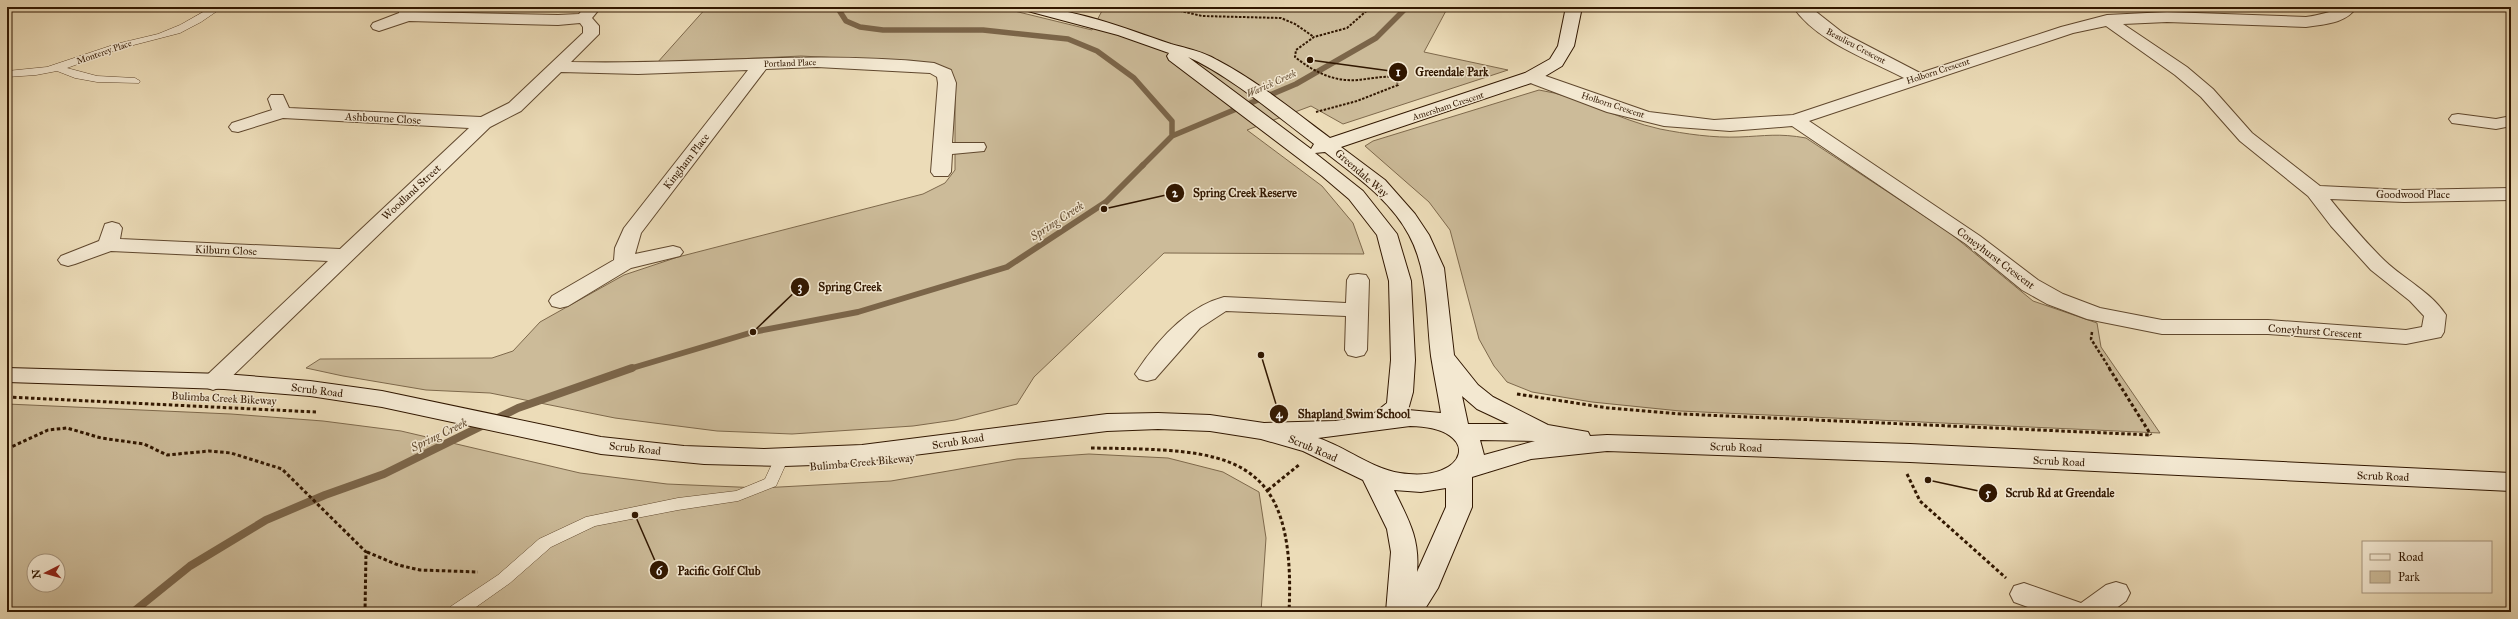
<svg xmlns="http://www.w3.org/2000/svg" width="2518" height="619" font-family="'IM FELL Great Primer',serif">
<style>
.green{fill:#cb9;stroke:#7e694c;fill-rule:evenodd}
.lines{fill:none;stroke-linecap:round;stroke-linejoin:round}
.stream-far2{stroke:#7b6549;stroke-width:5.5}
.stream-far1{stroke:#7b6549;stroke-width:6}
.stream{stroke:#7b6549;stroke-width:8}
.lane-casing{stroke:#60482e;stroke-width:1}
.street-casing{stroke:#60482e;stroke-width:2}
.secondary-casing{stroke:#311700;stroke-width:2}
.path-far2{stroke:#311700;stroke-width:2;stroke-dasharray:2.5 1.5;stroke-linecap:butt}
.path-far1{stroke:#311700;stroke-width:2.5;stroke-dasharray:3 2;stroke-linecap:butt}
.path{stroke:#311700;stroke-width:3;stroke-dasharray:3.5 2.5;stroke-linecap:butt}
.lane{fill:#f3e8d1;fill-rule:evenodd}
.street{fill:#f3e8d1;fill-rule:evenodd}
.secondary{fill:#f3e8d1;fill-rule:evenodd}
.labels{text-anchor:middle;stroke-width:3;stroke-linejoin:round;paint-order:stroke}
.far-street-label{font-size:9px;fill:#311700;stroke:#f3e8d1}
.far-water-label{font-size:10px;font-style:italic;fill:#624b30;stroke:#f3e8d1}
.street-label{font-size:11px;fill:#311700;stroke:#f3e8d1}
.water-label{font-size:12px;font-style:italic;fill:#624b30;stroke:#f3e8d1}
.leader{fill:none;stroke:#311700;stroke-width:1.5}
.callout-dot{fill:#311700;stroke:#f3e8d1;stroke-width:1.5}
.mark-label{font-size:12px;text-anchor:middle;font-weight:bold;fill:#fff}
.callout-label{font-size:12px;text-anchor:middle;font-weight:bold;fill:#311700;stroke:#f3e8d1;stroke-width:3;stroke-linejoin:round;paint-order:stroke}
</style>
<rect width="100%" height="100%" fill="#ecdcb8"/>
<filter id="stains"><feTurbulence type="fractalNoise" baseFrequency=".005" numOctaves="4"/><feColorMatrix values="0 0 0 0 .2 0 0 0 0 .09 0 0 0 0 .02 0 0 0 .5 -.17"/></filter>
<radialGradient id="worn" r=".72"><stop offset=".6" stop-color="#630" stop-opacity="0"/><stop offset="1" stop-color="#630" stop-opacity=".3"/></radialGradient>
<path class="green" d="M707 7H998L1092 30 1104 7H1448L1424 52 1508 70 1343 124 1311 106 1247 130 1322 186 1353 223 1364 254 1164 253 1034 377 1017 404 955 420 913 426 792 434 717 431 615 418 490 393 426 390 343 376 306 368 320 359 492 358 513 351 540 322 624 275 678 257 923 194 945 183 955 170V89L933 63 801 56 657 63Z
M1539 90C1580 96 1618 120 1660 129 1686 134 1713 138 1739 137 1765 136 1779 133 1806 138L1950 233 2033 301 2097 323 2101 347 2160 433 1680 411 1592 402 1532 392 1507 382 1494 366 1479 339 1450 230 1429 202 1365 146 1373 141Z
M7 404 231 414 323 421 401 431 580 473 667 484 761 488 891 481 1017 459 1089 454 1168 458 1223 472 1259 492 1266 538 1261 612H7ZM34 561H58V585H34Z"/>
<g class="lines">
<path class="stream-far2" d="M837 7 846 21 860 27 883 30H983L1068 39 1097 51 1134 78 1172 121V136L1142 166
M1172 136 1296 84 1376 38 1407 7"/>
<path class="stream-far1" d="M629 369 753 332 858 312 1007 267 1106 202 1143 165"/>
<path class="stream" d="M133 612 190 566 266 520 325 495 384 474 518 408 632 368"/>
<g class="lane-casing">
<path id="lane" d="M212 7H223L201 22 180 33 122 48 67 68 97 76 135 78 140 81 139 83 97 82 75 78 57 71 36 75 7 77V71L47 67 116 44 158 34 180 25Z
M782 452 787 453 789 457 776 486 738 501 678 510 595 526 551 547 510 583 469 612H448L450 607 498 575 539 539 586 517 678 498 736 491 765 479 777 453Z"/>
</g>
<g class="street-casing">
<path id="street" d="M400 7H416L415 12 558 15 579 14 585 7H601L592 18 599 26V34L571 62C692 65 813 50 934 63L951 70 956 83 952 143H984L986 147 984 151 952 154 951 172 948 176H934L931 172 938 83 937 77 930 73 817 67 766 69 641 233 635 254 673 246 680 248 683 252 680 256 631 268 568 306 560 308 552 306 549 301 552 296 614 260 615 248 624 228 748 70 638 74 561 72 521 111 490 127 221 387 213 390 205 387 201 382 205 377 328 261 111 251 75 264 68 266 61 264 58 260 61 256 99 241 105 224 112 222 119 224 122 228 120 239 340 249 469 128 283 118 238 132 232 131 229 127 232 123 272 110 268 99 271 95H283L289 108 481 117 509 103 583 33V27L580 23 558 25 409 21 379 31 373 29 371 26 373 23 399 13Z
M1793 7H1810L1843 33 1920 73 2061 27 2107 15 2167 12 2306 17C2325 15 2339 7 2357 7 2345 24 2325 24 2306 27L2167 22 2123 24 2187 67 2213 89 2252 133 2320 186 2404 190 2511 188V200L2404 202 2330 199C2347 220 2365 242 2385 261 2405 280 2430 291 2446 315L2444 332 2441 337 2406 344 2268 334H2162L2087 319 2047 304 2022 290 1966 244 1792 126 1730 131 1664 126 1607 112 1525 81 1522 77 1525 73H1537L1649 112 1714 120 1793 115 1904 78C1868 59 1817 42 1793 7ZM2106 26 2175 75 2201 97 2240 141 2308 196 2331 226 2371 270 2410 301 2424 316 2422 327 2406 330 2268 320H2162L2100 308 2063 294 2038 280 1980 236 1809 121 2073 33Z
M2458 114 2496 119 2511 116V126L2496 129 2452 123 2449 119 2452 115Z
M1358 274 1366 275 1369 280 1367 350 1364 355 1356 357 1348 355 1345 350 1346 316 1226 311 1200 328 1155 379 1147 381 1139 379 1135 374C1156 342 1186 307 1224 297L1346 303 1347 280 1350 275Z
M2116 582 2126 585 2130 593 2126 601 2111 612H2042L2014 602 2010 594 2014 586 2024 583 2081 603 2106 585Z"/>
</g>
<g class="secondary-casing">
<path id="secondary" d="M1021 7C1073 7 1123 28 1171 44 1188 49 1202 51 1217 60 1257 81 1294 111 1330 138L1525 73 1550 59 1558 46 1566 7H1582L1574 46 1562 66 1537 81 1341 147 1385 180 1415 214 1429 235 1444 268 1454 355 1478 385 1493 397 1548 425 1588 432 1590 436 1607 435 1910 444 2511 473V491L1910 462 1607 451 1531 459 1472 477V507L1438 588 1423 612H1386L1391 552 1387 529 1363 480 1303 451 1261 439 1210 431 1158 429 1107 431 842 464 784 466 704 464 601 454 382 407 310 396 224 389 7 382V368L224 374 310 381 382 391 601 437 684 446 764 449 862 445 1107 414 1158 413 1210 415 1264 423 1335 421 1372 415 1387 403 1391 360 1389 281 1377 235 1349 199 1322 176 1169 60 1167 56 1169 53 1118 35 1024 10ZM1188 57C1229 75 1277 116 1314 144L1311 149ZM1325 152C1355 176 1390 199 1409 235 1429 272 1426 315 1431 356 1434 375 1438 394 1441 413L1408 410 1413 392 1415 360 1411 281 1397 234 1363 191 1315 153ZM1462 396 1477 409 1509 424H1468ZM1410 426C1484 427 1469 484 1400 473 1370 468 1346 447 1318 438ZM1480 440 1535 441 1484 455ZM1446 488V507L1417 572C1420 538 1408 519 1394 490L1421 492Z"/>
</g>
<path class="path-far2" d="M1164 7 1202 16 1281 18 1295 24 1314 37
M1316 112 1357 101 1398 85 1396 78 1392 77C1381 76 1369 79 1358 80 1334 82 1314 72 1295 57L1296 50 1314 37 1347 28 1371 7"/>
<path class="path-far1" d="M2092 332 2091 339 2110 369"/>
<path class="path" d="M2109 368 2151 435
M1517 394 1608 408 1682 414 2151 435
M7 397 316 412
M1091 448C1228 450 1297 449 1289 612
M7 449 48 430 67 428 101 438 144 444 167 455 209 451 231 453 282 469 366 552 365 612
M1907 474 1920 501 2006 578
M1268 490 1300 464
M367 552 398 565 420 570 478 572"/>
<use href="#lane" class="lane"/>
<use href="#street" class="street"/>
<use href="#secondary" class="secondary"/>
</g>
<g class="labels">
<g class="far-street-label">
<text transform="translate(1856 46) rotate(28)" y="3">Beaulieu Crescent</text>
<text transform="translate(104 52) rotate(-19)" y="3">Monterey Place</text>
<text transform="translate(790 63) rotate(-2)" y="3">Portland Place</text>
<text transform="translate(1938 71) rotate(-18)" y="3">Holborn Crescent</text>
<text transform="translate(1613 105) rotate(18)" y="3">Holborn Crescent</text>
<text transform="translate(1448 106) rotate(-18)" y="3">Amersham Crescent</text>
</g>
<g class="far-water-label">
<text transform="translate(1271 83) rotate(-24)" y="4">Warick Creek</text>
</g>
<g class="street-label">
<text transform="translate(383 118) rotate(3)" y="4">Ashbourne Close</text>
<text transform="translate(686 161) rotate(-52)" y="4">Kingham Place</text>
<text transform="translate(1362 173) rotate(41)" y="4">Greendale Way</text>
<text transform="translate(411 192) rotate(-43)" y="4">Woodland Street</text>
<text x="2413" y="198">Goodwood Place</text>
<text transform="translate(226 250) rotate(2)" y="4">Kilburn Close</text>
<text transform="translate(1996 258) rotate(37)" y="4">Coneyhurst Crescent</text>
<text transform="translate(2315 331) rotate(4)" y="4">Coneyhurst Crescent</text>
<text transform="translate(317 390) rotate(7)" y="4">Scrub Road</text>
<text transform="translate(224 398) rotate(3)" y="4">Bulimba Creek Bikeway</text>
<text transform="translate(958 441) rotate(-9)" y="4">Scrub Road</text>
<text transform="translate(1736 447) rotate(2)" y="4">Scrub Road</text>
<text transform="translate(635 448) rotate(6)" y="4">Scrub Road</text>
<text transform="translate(1313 448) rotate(23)" y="4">Scrub Road</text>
<text transform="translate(2059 461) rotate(3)" y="4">Scrub Road</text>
<text transform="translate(862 462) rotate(-5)" y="4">Bulimba Creek Bikeway</text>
<text transform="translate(2383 476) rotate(2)" y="4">Scrub Road</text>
</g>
<g class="water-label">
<text transform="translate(1057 221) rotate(-33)" y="4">Spring Creek</text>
<text transform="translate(439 435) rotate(-26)" y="4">Spring Creek</text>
</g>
</g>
<path class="leader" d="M1310 60L1398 72M1104 209L1175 193M753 332L800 287M1261 355L1279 414M1928 480L1988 493M635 515L659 570"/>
<g class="callout-dot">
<circle cx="1310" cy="60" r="4"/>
<circle cx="1104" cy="209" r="4"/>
<circle cx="753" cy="332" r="4"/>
<circle cx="1261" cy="355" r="4"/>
<circle cx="1928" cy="480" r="4"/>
<circle cx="635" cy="515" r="4"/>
<circle cx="1398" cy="72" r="10"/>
<circle cx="1175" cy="193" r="10"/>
<circle cx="800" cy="287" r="10"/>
<circle cx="1279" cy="414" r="10"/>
<circle cx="1988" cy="493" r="10"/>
<circle cx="659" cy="570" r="10"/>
</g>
<g class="mark-label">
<text x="1398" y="76">1</text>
<text x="1175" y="197">2</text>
<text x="800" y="291">3</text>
<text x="1279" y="418">4</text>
<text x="1988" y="497">5</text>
<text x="659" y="575">6</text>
</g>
<g class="callout-label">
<text x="1452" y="76">Greendale Park</text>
<text x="1245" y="197">Spring Creek Reserve</text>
<text x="850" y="291">Spring Creek</text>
<text x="1354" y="418">Shapland Swim School</text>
<text x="2060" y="497">Scrub Rd at Greendale</text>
<text x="719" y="575">Pacific Golf Club</text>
</g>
<rect width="2518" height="619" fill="none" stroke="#ecdcb8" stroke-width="24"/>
<rect x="8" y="8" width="2502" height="603" fill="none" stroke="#311700" stroke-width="2"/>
<rect x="12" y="12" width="2494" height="595" fill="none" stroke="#311700"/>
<rect x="2362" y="541" width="130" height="52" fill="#f3e8d1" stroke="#a5947d"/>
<rect x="2370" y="554" width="20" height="6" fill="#f3e8d1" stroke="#a5947d"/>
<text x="2398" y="561" font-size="12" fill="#311700">Road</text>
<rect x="2370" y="571" width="20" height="12" fill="#ccbb99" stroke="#a5947d"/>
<text x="2398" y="581" font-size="12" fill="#311700">Park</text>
<g transform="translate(46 573) rotate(264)"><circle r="19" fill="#f3e8d1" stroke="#a5947d"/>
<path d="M0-3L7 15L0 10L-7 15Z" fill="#8f2418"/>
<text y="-6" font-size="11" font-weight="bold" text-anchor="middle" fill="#311700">N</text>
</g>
<rect width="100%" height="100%" filter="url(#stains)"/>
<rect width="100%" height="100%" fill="url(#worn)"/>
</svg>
